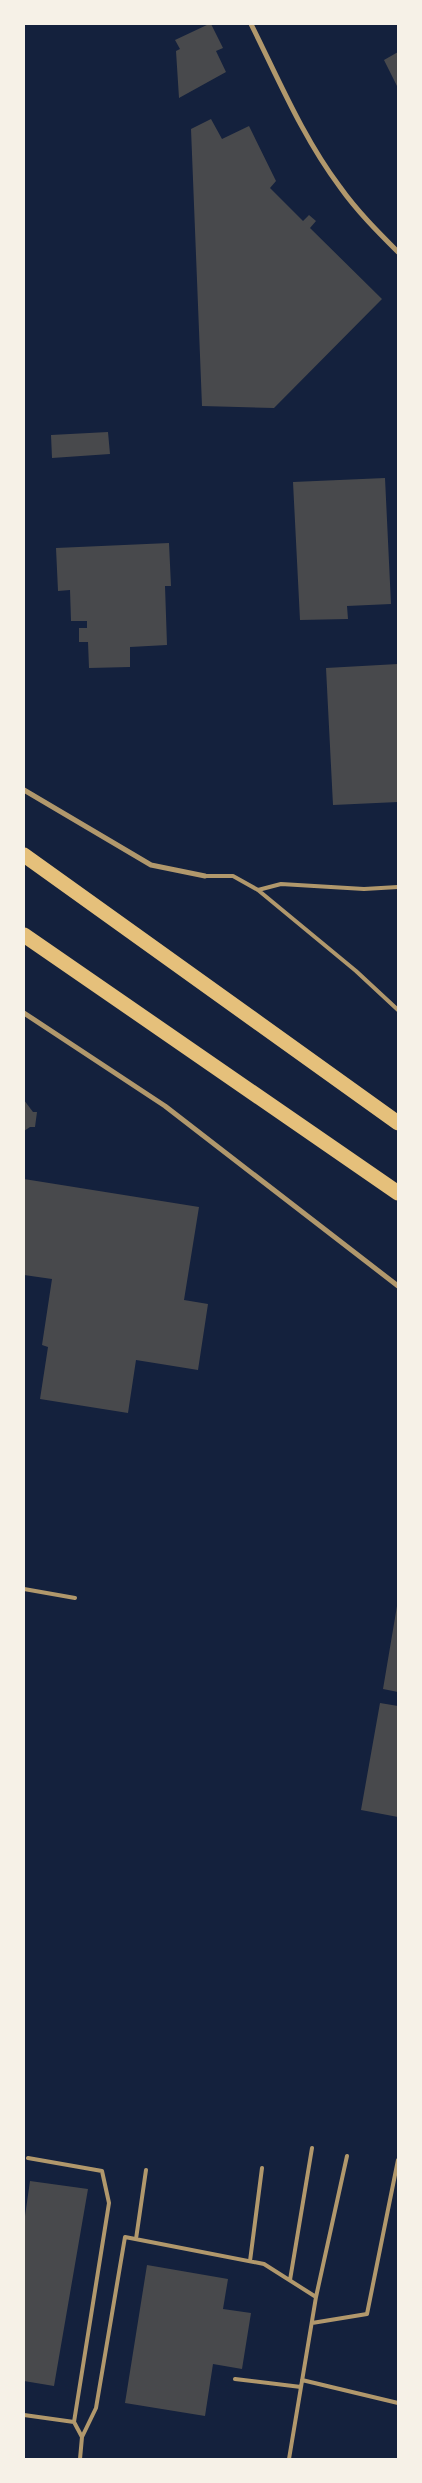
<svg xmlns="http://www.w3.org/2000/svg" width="422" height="2483" font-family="Poppins,sans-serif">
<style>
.building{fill:#48494c}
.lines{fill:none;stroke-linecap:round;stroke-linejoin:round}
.service{stroke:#b1986c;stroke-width:4}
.minor{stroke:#b1986c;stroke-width:5}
.motorway{stroke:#e5c07b;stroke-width:15}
</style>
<rect width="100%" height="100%" fill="#14213d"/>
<path class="building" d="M209 24H211L223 48 216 51 226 72 179 98 176 51 180 49 175 40Z
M398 52V88L384 60Z
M211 119 222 139 249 126 276 181 270 188 303 221 309 215 316 221 310 228 382 299 274 408 202 406 191 129Z
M108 432 110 454 52 458 51 435Z
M385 478 391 604 347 606 348 619 300 620 293 482Z
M169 543 171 586H165L167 645 130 647V667L89 668 88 642H79V628H87V621H71L70 590 58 591 56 548Z
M398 664V802L333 805 326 668Z
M24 1100 33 1112H37L35 1127H30L24 1131Z
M24 1179 199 1207 184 1300 208 1304 198 1370 136 1360 128 1413 40 1399 48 1347 42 1345 52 1279 24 1275Z
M397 1606H398V1692L383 1689Z
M380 1703 398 1706V1817L361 1810Z
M30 2181 88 2189 54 2386 24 2381V2223Z
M147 2265 228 2279 223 2309 251 2313 242 2369 213 2364 205 2416 125 2403Z"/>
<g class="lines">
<path class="service" d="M205 876H233L258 890 356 971 398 1010
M258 890 281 884 364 889 398 887
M24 1589 75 1598
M28 2158 102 2171 109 2203 74 2422
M136 2239 146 2170
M250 2261 262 2168
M290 2280 312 2148
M316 2297 347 2156
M312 2323 367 2314 398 2160
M235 2379 301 2387
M302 2380 398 2403
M24 2415 74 2422 82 2437 80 2459
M82 2437 96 2408 125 2237 264 2264 316 2297 289 2459"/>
<path class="minor" d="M251 24C278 78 303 138 340 187 357 211 378 232 398 252
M24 790 151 865 205 876
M24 1013 165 1106 398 1286"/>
<path class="motorway" d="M24 855 398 1123
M24 935 398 1193"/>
</g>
<rect width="422" height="2483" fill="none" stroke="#f6f1e7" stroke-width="50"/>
</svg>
